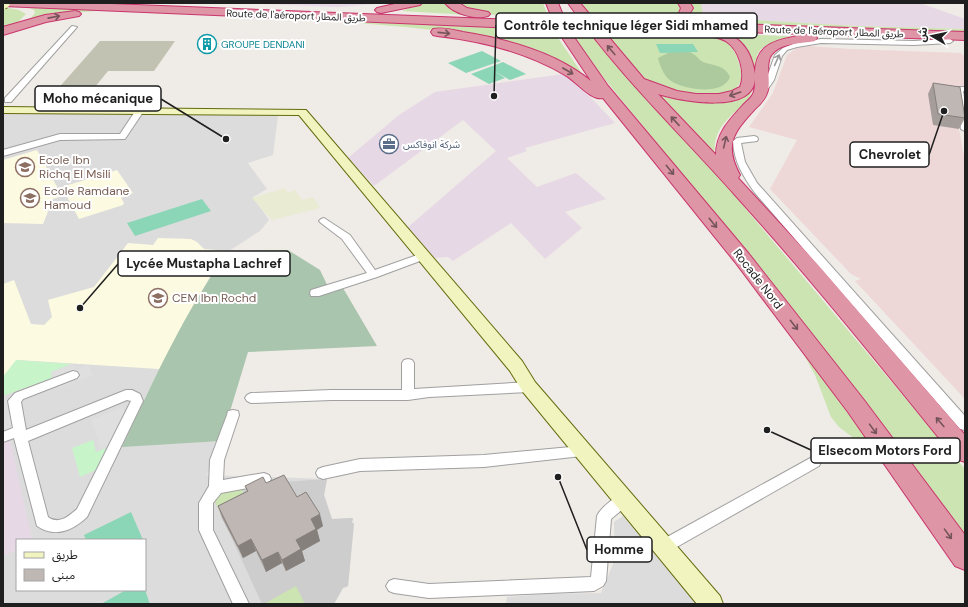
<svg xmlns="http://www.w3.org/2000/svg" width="968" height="607" font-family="'DM Sans','Noto Sans Arabic',sans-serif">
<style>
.residential{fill:#dddcdc;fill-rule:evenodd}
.commercial{fill:#eed7d7}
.industrial{fill:#e7d8e5}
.education{fill:#fcfbe2}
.religious{fill:#cdcdcd}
.construction{fill:#c2c2b2}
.farmland{fill:#eaebd3}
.grass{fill:#cbe4b1}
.forest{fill:#adca9f}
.cemetery{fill:#a9c5ad}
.park{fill:#c7f4c9}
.pitch{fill:#8bd6b7}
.parking{fill:#dfdfdf}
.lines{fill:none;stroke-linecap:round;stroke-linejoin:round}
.street-casing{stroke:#a0a0a0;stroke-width:2}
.secondary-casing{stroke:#656c0f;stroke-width:2}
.highway-casing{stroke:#ca356d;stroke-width:2}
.street{fill:#fff;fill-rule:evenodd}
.secondary{fill:#f2f4bf;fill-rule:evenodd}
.highway{fill:#de95a5;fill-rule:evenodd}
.secondary-bridge-casing{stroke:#656c0f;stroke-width:12;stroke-linecap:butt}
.highway-bridge-casing{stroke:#ca356d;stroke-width:14;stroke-linecap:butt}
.secondary-bridge{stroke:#f2f4bf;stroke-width:10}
.highway-bridge{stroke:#de95a5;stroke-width:12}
.wall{fill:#a49d9a}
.shaded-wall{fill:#86807d}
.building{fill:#bfb7b3;stroke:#86807d}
.oneway{stroke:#75545b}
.oneway2{stroke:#9a9a9a}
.labels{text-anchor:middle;stroke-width:4;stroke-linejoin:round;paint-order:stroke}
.far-street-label{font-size:10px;fill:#1f1f1f;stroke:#fff}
.far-culture-label{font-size:10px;fill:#0d838f;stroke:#fff;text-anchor:start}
.far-service-label{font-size:10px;fill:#4e5e75;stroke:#fff;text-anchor:start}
.education-label{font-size:12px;fill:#785e54;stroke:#fff;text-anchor:start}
.street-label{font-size:12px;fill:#1f1f1f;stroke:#fff}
.leader{fill:none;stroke:#1f1f1f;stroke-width:1.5}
.callout-dot{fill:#1f1f1f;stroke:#fff;stroke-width:1.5}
.callout{fill:#fff;stroke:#1f1f1f;stroke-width:1.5}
.callout-label{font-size:13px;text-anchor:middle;font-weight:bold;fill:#1f1f1f}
</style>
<rect width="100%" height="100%" fill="#efebe6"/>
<path class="residential" d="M3 113 278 115 273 155 248 163 267 189 253 197 269 220 260 231 229 251 181 328 159 369 122 446 221 441 207 475 327 479 324 495 332 519 353 518 352 523H354L348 586 343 588 334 604H3ZM17 540H145V590H17Z
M626 514 700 604H506L507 597 544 594 601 593 615 559 614 522Z"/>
<path class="commercial" d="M809 46 850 49 961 53 965 57V87H953V98L965 161V399L855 281 861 279 851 274 770 189 797 140 749 127 773 93 787 55 797 48Z"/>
<path class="industrial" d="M240 3H387L337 7Z
M701 3H920L965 19V29L855 26 706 17H703Z
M563 74 579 85 615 123 525 148 527 151 507 158 537 187 576 173 606 199 565 212 582 228 545 259 511 223 453 261 448 257 434 258 407 228 496 151 463 120 374 186 348 158 399 115 435 92Z
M10 440 32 540H17V550L3 556V443Z"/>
<path class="education" d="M37 150 62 196 53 199 43 224 3 223V160Z
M117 170 133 193 121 198 124 203 123 205 79 219 62 187Z
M158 238 191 239 197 242 204 249 229 251 212 273 159 369 17 360 3 377V284L14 280 31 324 44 325 52 317 48 300 94 287 128 243 153 245Z"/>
<path class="religious" d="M327 479 324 495 332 519 353 518 352 523H354L348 586 343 588 334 604H262L215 502 227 486Z"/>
<path class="construction" d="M100 41H175L154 71H108L78 108H41Z"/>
<path class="farmland" d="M285 188 288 193 295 190 302 200 313 197 320 208 272 220 252 198Z"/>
<path class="grass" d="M422 3H447L469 15 402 11Z
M457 3H543L548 16C519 15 482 20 457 3Z
M582 3H678L682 10 680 15 660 20 592 18Z
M688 3H701L703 17H706L855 26 965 29V33L676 23 689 17 691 8Z
M3 7 19 10 26 14 18 22 3 27Z
M27 7 109 10 83 12 29 20 35 13 34 10Z
M326 19 552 29 581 72 575 73 459 33 405 27 323 20Z
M569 29 588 30 734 195 965 469V540L750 258 591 62Z
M600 30 712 35C735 41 737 57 743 77L736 89 730 91 719 95 685 96 646 82Z
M719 33 802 37C788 39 772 40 761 49 752 57 757 81 751 94 748 100 743 105 737 110 722 123 712 136 715 157L651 90 664 95 743 96 750 93 753 85 746 54Z
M798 344 891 473 871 451 839 427 831 417 815 375Z
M244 484 242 503 221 514 215 502 227 486Z
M296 586 305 604H264Z"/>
<path class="forest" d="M674 50C681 50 688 50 693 54 697 56 699 60 703 62 714 66 725 65 730 77 723 96 685 90 671 81 664 76 660 66 658 58Z"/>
<path class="cemetery" d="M288 250 320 270 331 293 343 288 377 346 248 352 221 441 122 447C154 380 185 310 229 251Z"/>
<path class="park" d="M16 360 72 364 51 372 52 378 3 396V377Z
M93 440 96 452 106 448 96 470 80 477 72 448Z"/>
<path class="pitch" d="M656 44H693L698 52 660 53Z
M482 51 501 61 466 73 448 63Z
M503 62 526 74 510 80 494 71 505 78 489 84 471 74Z
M202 199 211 211 135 236 127 223Z
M131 512 143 540H86L84 535Z
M126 590H145L150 604H101Z"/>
<path class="parking" d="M72 364 76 370 89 365 93 375 56 389 51 372Z
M6 395 14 427 3 431V396Z
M123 407 125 413 110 444 101 448 91 420Z"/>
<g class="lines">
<g class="street-casing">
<path id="street" d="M72 26 77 27 11 102H5V98Z
M821 39 914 41 950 39 953 41 950 43 914 45 821 43 797 47 787 50 782 56 774 80 763 96H757L756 94 766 80 775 55 783 48 796 43Z
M956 87H965V91H963L965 103V131L961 129 955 89Z
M136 110H139L143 112 125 139 60 140 3 156V150L60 134H120Z
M754 136 757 137 758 139 757 141 741 143 745 162 757 183 965 416V430L960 429 755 193C743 176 734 162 733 141L737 138Z
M324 218 350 235 375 270 420 254H428L429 256 428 258 377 277 319 296H311L310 293 311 290 367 273 342 239 321 223 319 221 321 219Z
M408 359 412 360 414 363V389L529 382 533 384 535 387 533 390 529 392 429 397 408 400H331L251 403 247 401 245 398 247 395 251 393 331 390H402V363L404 360Z
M73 371 77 372 79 375 77 378 23 399 21 402 26 430 126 390H132L140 394 143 401 87 517C72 531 55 538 37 526L14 438 3 442V432L13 428 8 401 15 393ZM127 400 131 401 77 509C69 516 59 525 48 517L28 441Z
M233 410 238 411 239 415 224 460 223 480 264 473 269 475 271 479 269 483 264 485 221 493 213 503V530L249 604H233L199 530V503L209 486 210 460 227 415 228 411Z
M582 446 587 447 589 451 587 455 582 456 484 467 360 471 323 479 318 477 316 473 318 469 323 467 360 459 484 455Z
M814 456 819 458 821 462 819 466 668 552 663 554 658 552 656 547 658 542Z
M625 493 630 495 632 499 630 503 611 519 606 581 603 586 594 591 429 598 394 593 389 591 386 586 389 581 394 579 429 584 591 577 597 516C601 507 616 496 625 493Z"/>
</g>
<g class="secondary-casing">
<path id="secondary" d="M3 107 306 110 522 361 535 382 720 596 723 604H697L523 392 510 371 299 115 3 113Z"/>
</g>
<g class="highway-casing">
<path id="highway" d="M3 3H86L542 21 546 22 548 25 546 28 542 29 3 6Z
M399 3H422L420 5 381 13 377 12 375 10 377 8Z
M445 3H459L467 8 488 12 490 14 488 16C475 20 454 14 445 3Z
M546 3H558L569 30 608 86 749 254 864 400 965 535V570L955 566 848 412 735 262 603 98C591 101 576 81 565 75 526 52 482 41 437 36L433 35 431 32 433 29C442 27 454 30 463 32 507 39 556 52 591 81L557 30Z
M568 3H580L644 79 677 91 696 94H719L732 91 740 87C746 73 739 50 727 42 720 37 711 37 703 35L701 32 702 30 606 27 602 26 600 23 602 20 658 21 659 19 673 16 679 13 681 8 678 3H690L693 8C690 14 686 19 679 22L965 32V40L719 31C741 36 752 52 755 74 755 48 770 41 793 37 800 35 808 34 815 35L817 38 815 41C801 44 783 42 772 54 764 64 772 82 767 93 765 100 759 105 754 110 733 133 724 145 740 175L738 178 819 266 965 435V462L956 459C884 370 812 280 735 195 679 132 617 73 568 3ZM755 79C755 84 755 90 753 94 751 98 747 101 744 104 730 119 716 133 716 155L658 94C680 101 753 115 755 79Z
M75 11 79 12 81 14 79 16 46 22 3 35V27L45 15Z"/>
</g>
<use href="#street" class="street"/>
<use href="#secondary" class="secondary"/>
<use href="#highway" class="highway"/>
<g class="secondary-bridge-casing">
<path id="secondary-bridge" d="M3 4 5 3"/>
</g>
<g class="highway-bridge-casing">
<path id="highway-bridge" d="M530 20 606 23"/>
</g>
<use href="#secondary-bridge" class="secondary-bridge"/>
<use href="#highway-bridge" class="highway-bridge"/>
</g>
<path class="wall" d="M933 83 965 118 959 129 933 125 928 94Z
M266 483 297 497 323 526 317 530 320 541 302 551 305 561 286 571 282 563 266 572 256 551 243 558 222 518 218 506 247 491 245 486Z"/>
<path class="shaded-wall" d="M320 514 323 526 317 530 320 541 302 551 305 561 286 571 282 560 311 519Z
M251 539 256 551 243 558 238 546Z
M278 552 282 563 266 572 262 560Z"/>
<path class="building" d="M933 83 960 87 965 118 938 114Z
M284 475 297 497 306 492 320 514 311 519 316 529 296 540 301 549 282 560 278 552 262 560 251 539 238 546 218 506 248 491 245 486 263 477 266 483Z"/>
<defs><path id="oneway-shaft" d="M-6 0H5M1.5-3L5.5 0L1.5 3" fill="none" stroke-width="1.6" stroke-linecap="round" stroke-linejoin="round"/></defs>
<g class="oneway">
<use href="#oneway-shaft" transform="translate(54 17) rotate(-11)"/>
<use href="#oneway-shaft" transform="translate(444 33) rotate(6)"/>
<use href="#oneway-shaft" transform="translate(611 50) rotate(-130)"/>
<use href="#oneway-shaft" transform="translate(568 71) rotate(30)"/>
<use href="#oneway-shaft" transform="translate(735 94) rotate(161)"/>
<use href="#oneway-shaft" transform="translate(675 121) rotate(-133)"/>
<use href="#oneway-shaft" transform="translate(725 142) rotate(-77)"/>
<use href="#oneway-shaft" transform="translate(670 170) rotate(51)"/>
<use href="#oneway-shaft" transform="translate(713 223) rotate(51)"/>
<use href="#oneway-shaft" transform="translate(794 325) rotate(52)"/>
<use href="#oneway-shaft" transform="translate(940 422) rotate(-130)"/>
<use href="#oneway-shaft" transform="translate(873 429) rotate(54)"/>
<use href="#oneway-shaft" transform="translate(948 534) rotate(54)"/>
</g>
<use class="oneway2" href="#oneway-shaft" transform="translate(777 60) rotate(-66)"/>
<defs>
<g id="building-ring" transform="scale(1)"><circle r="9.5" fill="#fff" stroke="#0f9aa8" stroke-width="1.5"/><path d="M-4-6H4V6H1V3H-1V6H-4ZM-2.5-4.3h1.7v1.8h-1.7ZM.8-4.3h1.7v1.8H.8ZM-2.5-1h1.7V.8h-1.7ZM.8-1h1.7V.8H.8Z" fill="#0f9aa8"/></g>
<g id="office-ring" transform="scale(1)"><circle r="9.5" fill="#fff" stroke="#5c6f8a" stroke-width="1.5"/><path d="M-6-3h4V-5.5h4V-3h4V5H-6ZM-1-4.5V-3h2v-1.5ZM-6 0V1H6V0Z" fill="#5c6f8a"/></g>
<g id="school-ring" transform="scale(1)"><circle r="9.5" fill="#fff" stroke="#8d6e63" stroke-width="1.5"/><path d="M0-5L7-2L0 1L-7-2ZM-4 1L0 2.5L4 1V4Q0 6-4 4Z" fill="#8d6e63"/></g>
</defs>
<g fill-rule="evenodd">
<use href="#building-ring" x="207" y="44"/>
<use href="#office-ring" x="389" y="144"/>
<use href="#school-ring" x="25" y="167"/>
<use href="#school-ring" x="30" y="198"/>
<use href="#school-ring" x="158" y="298"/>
</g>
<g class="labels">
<g class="far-street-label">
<text transform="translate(296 15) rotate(2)" y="4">Route de l'aéroport طريق المطار</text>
<text transform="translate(834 31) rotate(2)" y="4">Route de l'aéroport طريق المطار</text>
</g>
<g class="far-culture-label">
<text x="221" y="48">GROUPE DENDANI</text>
</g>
<g class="far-service-label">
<text x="403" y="148">شركة انوفاكس</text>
</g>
<g class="education-label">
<text x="39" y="164">Ecole Ibn<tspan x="39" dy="14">Richq El Msili</tspan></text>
<text x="44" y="195">Ecole Ramdane<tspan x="44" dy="14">Hamoud</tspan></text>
<text x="172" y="302">CEM Ibn Rochd</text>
</g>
<g class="street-label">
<text transform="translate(758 279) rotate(52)" y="4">Rocade Nord</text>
</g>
</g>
<path class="leader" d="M494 96L496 25M226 139L161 99M944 111L929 155M80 308L118 264M767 430L811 450M558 477L587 550"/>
<g class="callout-dot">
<circle cx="494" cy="96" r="4"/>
<circle cx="226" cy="139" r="4"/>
<circle cx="944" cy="111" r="4"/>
<circle cx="80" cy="308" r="4"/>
<circle cx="767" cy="430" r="4"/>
<circle cx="558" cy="477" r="4"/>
</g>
<g class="callout">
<rect x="496" y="13" width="261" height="25" rx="4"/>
<rect x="35" y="86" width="126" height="25" rx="4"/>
<rect x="850" y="142" width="79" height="25" rx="4"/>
<rect x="118" y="251" width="172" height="25" rx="4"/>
<rect x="811" y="438" width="149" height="25" rx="4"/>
<rect x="587" y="537" width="65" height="25" rx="4"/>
</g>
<g class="callout-label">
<text x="626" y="30">Contrôle technique léger Sidi mhamed</text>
<text x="98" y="103">Moho mécanique</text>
<text x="890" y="159">Chevrolet</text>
<text x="204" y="268">Lycée Mustapha Lachref</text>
<text x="885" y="455">Elsecom Motors Ford</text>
<text x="619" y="554">Homme</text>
</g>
<rect width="968" height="607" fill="none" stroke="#1f1f1f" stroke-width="8"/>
<rect x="16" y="539" width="130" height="52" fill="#ffffff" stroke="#a5a5a5"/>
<rect x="24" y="552" width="20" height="6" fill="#f2f4bf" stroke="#a5a5a5"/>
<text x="52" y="559" font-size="12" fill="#1f1f1f">طريق</text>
<rect x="24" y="569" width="20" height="12" fill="#bfb7b3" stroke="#a5a5a5"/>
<text x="52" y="579" font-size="12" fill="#1f1f1f">مبنى</text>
<g transform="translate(932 36) rotate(279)" stroke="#ffffff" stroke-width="3" paint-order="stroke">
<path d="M0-3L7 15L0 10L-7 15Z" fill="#1f1f1f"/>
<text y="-6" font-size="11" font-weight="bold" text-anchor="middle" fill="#1f1f1f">ش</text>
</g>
</svg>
